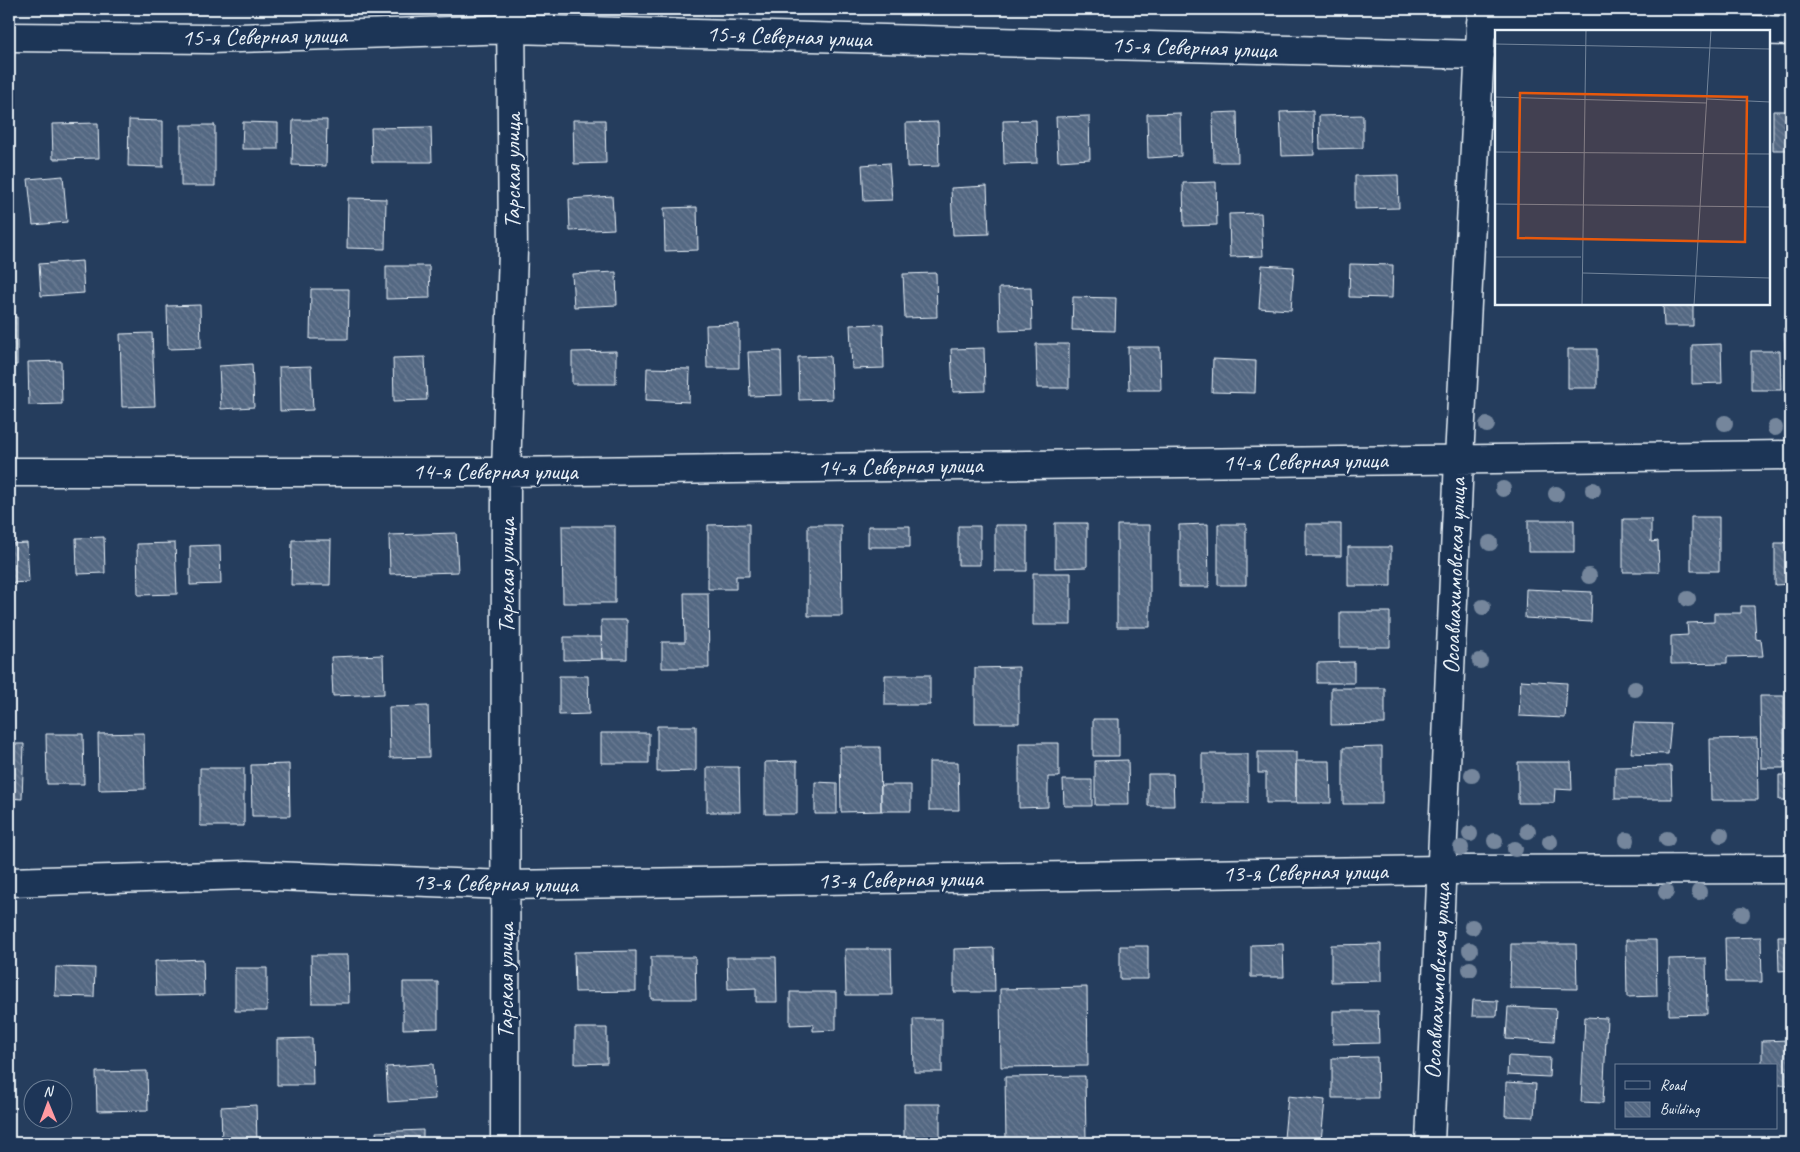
<svg xmlns="http://www.w3.org/2000/svg" width="1800" height="1152" font-family="Caveat,sans-serif">
<style>
.building{fill:url(#building-back-hatch);stroke:#e8f1f8}
.lines{fill:none;stroke-linecap:round;stroke-linejoin:round}
.minor-casing{stroke:#e8f1f8;stroke-width:31}
.minor{stroke:#1d3557;stroke-width:28}
.tree{fill:#74869c}
.labels{text-anchor:middle;stroke-width:5;stroke-linejoin:round;paint-order:stroke}
.street-label{font-size:24px;fill:#e8f1f8;stroke:#1d3557}
.inset-road{fill:none;stroke:#73859b;stroke-width:1}
.view{fill:#e8590c;fill-opacity:0.15;stroke:#e8590c;stroke-width:2.5}
.inset-edge{fill:none;stroke:#e8f1f8;stroke-width:2.5}
</style>
<defs>
<pattern id="building-back-hatch" width="6" height="6" patternUnits="userSpaceOnUse" patternTransform="scale(1.25)"><rect width="6" height="6" fill="#536782"/><path d="M-1 5l2 2M0 0l6 6M5-1l2 2" fill="none" stroke="#6c7d94"/></pattern>
</defs>
<rect width="100%" height="100%" fill="#253d5d"/>
<filter id="ink" filterUnits="userSpaceOnUse"><feTurbulence type="fractalNoise" baseFrequency=".02" numOctaves="2"/><feDisplacementMap in="SourceGraphic" scale="10" xChannelSelector="R" yChannelSelector="G"/><feConvolveMatrix kernelMatrix="1 2 1 2 8 2 1 2 1" color-interpolation-filters="sRGB"/></filter>
<g filter="url(#ink)">
<path class="building" d="M1313 111 1314 155 1282 156 1280 112Z
M1773 111H1791V150H1773Z
M1237 112 1238 162H1214L1213 113Z
M1180 113 1181 156 1148 158 1147 114Z
M1363 115V148L1320 149 1319 116Z
M1089 116 1090 159 1058 161 1056 117Z
M129 120 163 121V167L128 166Z
M293 120H327L326 166 292 165Z
M573 120H605L606 163 574 164Z
M1036 120 1037 163 1004 164 1003 121Z
M243 122 278 123V149H242Z
M938 122 939 166 907 167 906 123Z
M98 123 99 158 53 159 52 124Z
M181 125H215V186H181Z
M431 127 432 162H372L371 128Z
M889 163 892 200 864 201 862 165Z
M1398 175 1399 208 1355 209V176Z
M63 176 67 222 33 225 28 179Z
M1216 182 1217 225 1184 226 1183 183Z
M987 186 989 234 953 235 951 188Z
M612 196 614 229 570 231 569 199Z
M348 198 386 199 385 249 347 248Z
M697 207 698 250 665 251 664 208Z
M1261 213 1263 256 1230 257 1229 214Z
M82 261 84 293 41 296 39 264Z
M1350 264 1393 265 1392 298 1349 297Z
M1262 265 1294 267 1291 310 1259 308Z
M386 266H429L430 298 386 299Z
M616 272 617 305 574 307 572 274Z
M936 273 937 317 905 318 903 274Z
M1031 287 1032 330 1000 331 999 288Z
M311 289H349L348 339H310Z
M1073 297 1116 298 1115 331 1072 330Z
M1663 304H1693V326H1664Z
M200 305 201 348 168 349 167 306Z
M9 317H17V365H9Z
M739 324V368H707L706 325Z
M883 324 884 368 852 369 850 325Z
M1791 327V356L1785 357 1784 328Z
M152 333 155 406 122 407 120 334Z
M1036 344H1069V388H1037Z
M1721 344 1722 383 1692 384V345Z
M1128 347H1160L1161 390H1129Z
M984 348 985 391 953 392 951 349Z
M1568 349H1597V388H1568Z
M616 351V384H572V352Z
M781 351 782 395 750 396 748 352Z
M1751 351H1780L1781 390H1751Z
M830 356 832 399 799 400 798 357Z
M425 357 427 400 394 401 393 358Z
M1213 359 1256 361 1255 393 1212 392Z
M61 361 62 404 29 405 28 362Z
M252 364 254 407 221 409 219 366Z
M311 366 313 410 280 411 279 367Z
M647 368 690 369 689 402 646 400Z
M1691 517H1719V571H1691Z
M1786 517H1791V584L1775 585V543H1787Z
M1623 519H1651V542L1658 541 1659 572H1623Z
M1528 520H1574V552H1528Z
M1055 523H1087V567L1055 568Z
M749 524V576H736V589H708V525Z
M1208 524 1209 587H1179V525Z
M1218 524H1246V585H1218Z
M1306 524H1341V556H1306Z
M808 525H841L842 616H808Z
M995 525H1027V571H995Z
M1117 525H1150V627H1117Z
M562 526H615V603H563Z
M868 526H910V547H868Z
M958 526H980V565H958Z
M456 533 458 572 390 574 389 535Z
M104 537 105 573 77 574 76 538Z
M292 540H331L330 585H291Z
M27 543 29 582 9 583V544Z
M175 543 177 594 138 595 137 544Z
M220 545 221 584 190 585V546Z
M1348 547H1391V586H1348Z
M1033 573H1071V625H1033Z
M1526 589 1592 592 1591 622 1525 618Z
M684 593H708L709 668H662V642H685Z
M1741 606H1754L1756 639 1761 640 1763 656 1727 657V663L1671 664V636L1688 635 1687 623 1714 622V613H1741Z
M1340 612H1390V647H1340Z
M601 620H627V659H602Z
M564 637H601L602 659 564 660Z
M383 655 384 694 333 696 331 657Z
M1354 662V683H1317V663Z
M1019 667V723H975V668Z
M885 675H930V705H885Z
M559 676H588L589 714 559 715Z
M1521 680 1567 683 1565 718 1519 716Z
M1331 688H1385V724L1331 725Z
M1760 696H1784V768H1761Z
M428 706 429 757 390 758 389 707Z
M1093 719H1119V756H1093Z
M1634 723 1671 724 1668 754 1631 753Z
M657 726H696V771L657 772Z
M144 733 145 789 99 790 98 734Z
M601 733H649V763H601Z
M46 734H83L84 784H47Z
M1757 738 1758 800H1711L1710 739Z
M1019 743H1059V777H1048V807L1019 808Z
M9 744H24L22 799 9 798Z
M840 747H880L881 811 841 812Z
M1382 747V804H1343V748Z
M1258 752H1296V803H1266V773H1258Z
M1202 754H1248V803H1202Z
M1128 760 1129 805H1095V761Z
M797 761V814H765V762Z
M1296 761H1330L1331 803H1296Z
M929 762H958L959 810H929Z
M1518 762H1571L1572 790 1555 789 1554 803H1518Z
M289 764 290 816H252L251 765Z
M1671 766 1672 799H1615V767Z
M707 767H739L740 812H707Z
M200 768H244V826H200Z
M1148 774H1173L1174 806H1148Z
M1779 775H1791V800H1779Z
M1063 780H1092V806H1064Z
M815 782 837 783V814H815Z
M881 785H911V811H881Z
M1778 936H1791V970L1779 971Z
M1761 937 1762 982H1726L1725 938Z
M1626 940H1656L1657 996 1627 997Z
M1283 944 1284 977H1251V945Z
M1381 944V981L1331 982V945Z
M1511 944H1576L1577 989 1510 988Z
M1120 946H1148V979H1120Z
M994 948 995 992H954V949Z
M845 949H891L892 995H846Z
M636 951V991L575 992 574 952Z
M311 955H348L349 1003H312Z
M651 957H695L696 999H651Z
M727 957H776L777 1002H756V988L728 989Z
M1706 958 1707 1014 1669 1015V959Z
M203 959 204 995 156 996 155 961Z
M56 967 95 968 94 997 55 996Z
M235 968H267V1011H235Z
M403 982H438V1028L403 1029Z
M1087 987 1088 1066 1001 1067 1000 989Z
M790 992H836V1030L813 1031V1024L790 1025Z
M1473 1000 1498 1001 1497 1016H1472Z
M1508 1007 1556 1009 1554 1042 1506 1039Z
M1333 1011H1378L1379 1043 1333 1044Z
M1585 1017 1607 1018 1603 1103 1581 1102Z
M913 1019H942V1072H914Z
M575 1028H607V1063L575 1064Z
M312 1038 313 1085H277V1039Z
M1790 1040V1085H1776V1066H1762V1041Z
M1508 1056 1550 1058 1549 1077 1507 1075Z
M1377 1057 1378 1098H1332V1058Z
M433 1064 435 1099 388 1102 386 1067Z
M147 1071 148 1110 97 1111 96 1072Z
M1085 1076 1086 1140 1006 1141 1005 1077Z
M1506 1082 1536 1084 1534 1117 1505 1116Z
M1288 1096 1325 1100 1321 1141 1284 1138Z
M904 1104H940V1143H904Z
M256 1105 257 1143H222L221 1107Z
M423 1130V1143H377L376 1132Z"/>
<g class="lines">
<g class="minor-casing">
<path id="minor" d="M1481 23 1791 31
M9 37 210 39 512 29 1480 55
M9 472H506L1791 455
M9 882 247 875 506 885 1442 870 1791 869
M505 1143 506 472 513 251 511 9
M1430 1143 1459 459 1482 9"/>
</g>
<use href="#minor" class="minor"/>
</g>
<g class="tree">
<circle cx="1725" cy="423" r="8"/>
<circle cx="1487" cy="425" r="8"/>
<circle cx="1775" cy="428" r="8"/>
<circle cx="1503" cy="489" r="8"/>
<circle cx="1593" cy="490" r="8"/>
<circle cx="1556" cy="494" r="8"/>
<circle cx="1490" cy="543" r="8"/>
<circle cx="1589" cy="576" r="8"/>
<circle cx="1688" cy="599" r="8"/>
<circle cx="1483" cy="607" r="8"/>
<circle cx="1480" cy="661" r="8"/>
<circle cx="1635" cy="689" r="8"/>
<circle cx="1472" cy="775" r="8"/>
<circle cx="1528" cy="831" r="8"/>
<circle cx="1470" cy="834" r="8"/>
<circle cx="1721" cy="835" r="8"/>
<circle cx="1667" cy="839" r="8"/>
<circle cx="1627" cy="840" r="8"/>
<circle cx="1495" cy="841" r="8"/>
<circle cx="1550" cy="842" r="8"/>
<circle cx="1461" cy="848" r="8"/>
<circle cx="1515" cy="849" r="8"/>
<circle cx="1666" cy="892" r="8"/>
<circle cx="1699" cy="892" r="8"/>
<circle cx="1742" cy="914" r="8"/>
<circle cx="1472" cy="927" r="8"/>
<circle cx="1470" cy="950" r="8"/>
<circle cx="1470" cy="969" r="8"/>
</g>
</g>
<g class="labels">
<g class="street-label">
<text transform="translate(264 36) rotate(-1)" y="8">15-я Северная улица</text>
<text transform="translate(789 36) rotate(2)" y="8">15-я Северная улица</text>
<text transform="translate(1194 47) rotate(2)" y="8">15-я Северная улица</text>
<text transform="translate(512 171) rotate(-90)" y="8">Тарская улица</text>
<text transform="translate(1305 461) rotate(-1)" y="8">14-я Северная улица</text>
<text transform="translate(900 466) rotate(-1)" y="8">14-я Северная улица</text>
<text x="495" y="479">14-я Северная улица</text>
<text transform="translate(506 576) rotate(-90)" y="8">Тарская улица</text>
<text transform="translate(1454 576) rotate(-88)" y="8">Осоавиахимовская улица</text>
<text transform="translate(1305 872) rotate(-1)" y="8">13-я Северная улица</text>
<text transform="translate(900 879) rotate(-1)" y="8">13-я Северная улица</text>
<text transform="translate(495 883) rotate(1)" y="8">13-я Северная улица</text>
<text transform="translate(505 981) rotate(-90)" y="8">Тарская улица</text>
<text transform="translate(1437 981) rotate(-87)" y="8">Осоавиахимовская улица</text>
</g>
</g>
<g transform="translate(1495 30)">
<rect width="275" height="275" fill="#253d5d"/>
<path class="inset-road" d="M0 14 275 19M0 67 212 73M212 69 275 72M0 122 275 124M0 174 275 177M0 227H86M88 243 275 248M87 275 91 0M199 275 216 0"/>
<path class="view" d="M25 63 252 67 250 212 23 208Z"/>
<rect width="275" height="275" class="inset-edge"/>
</g>
<rect width="1800" height="1152" fill="none" stroke="#1d3557" stroke-width="30"/>
<rect x="15" y="15" width="1770" height="1122" fill="none" stroke="#e8f1f8" stroke-width="2" filter="url(#ink)"/>
<rect x="1615" y="1064" width="162" height="65" fill="#1d3557" stroke="#6e8097"/>
<rect x="1625" y="1081" width="25" height="8" fill="#1d3557" stroke="#6e8097"/>
<text x="1660" y="1090" font-size="15" fill="#e8f1f8">Road</text>
<rect x="1625" y="1102" width="25" height="15" fill="url(#building-back-hatch)" stroke="#6e8097"/>
<text x="1660" y="1114" font-size="15" fill="#e8f1f8">Building</text>
<g transform="translate(48 1104) rotate(359)"><circle r="24" fill="#1d3557" stroke="#6e8097"/>
<path d="M0-4L9 19L0 12L-9 19Z" fill="#ff9aa2"/>
<text y="-8" font-size="14" font-weight="bold" text-anchor="middle" fill="#e8f1f8">N</text>
</g>
</svg>
